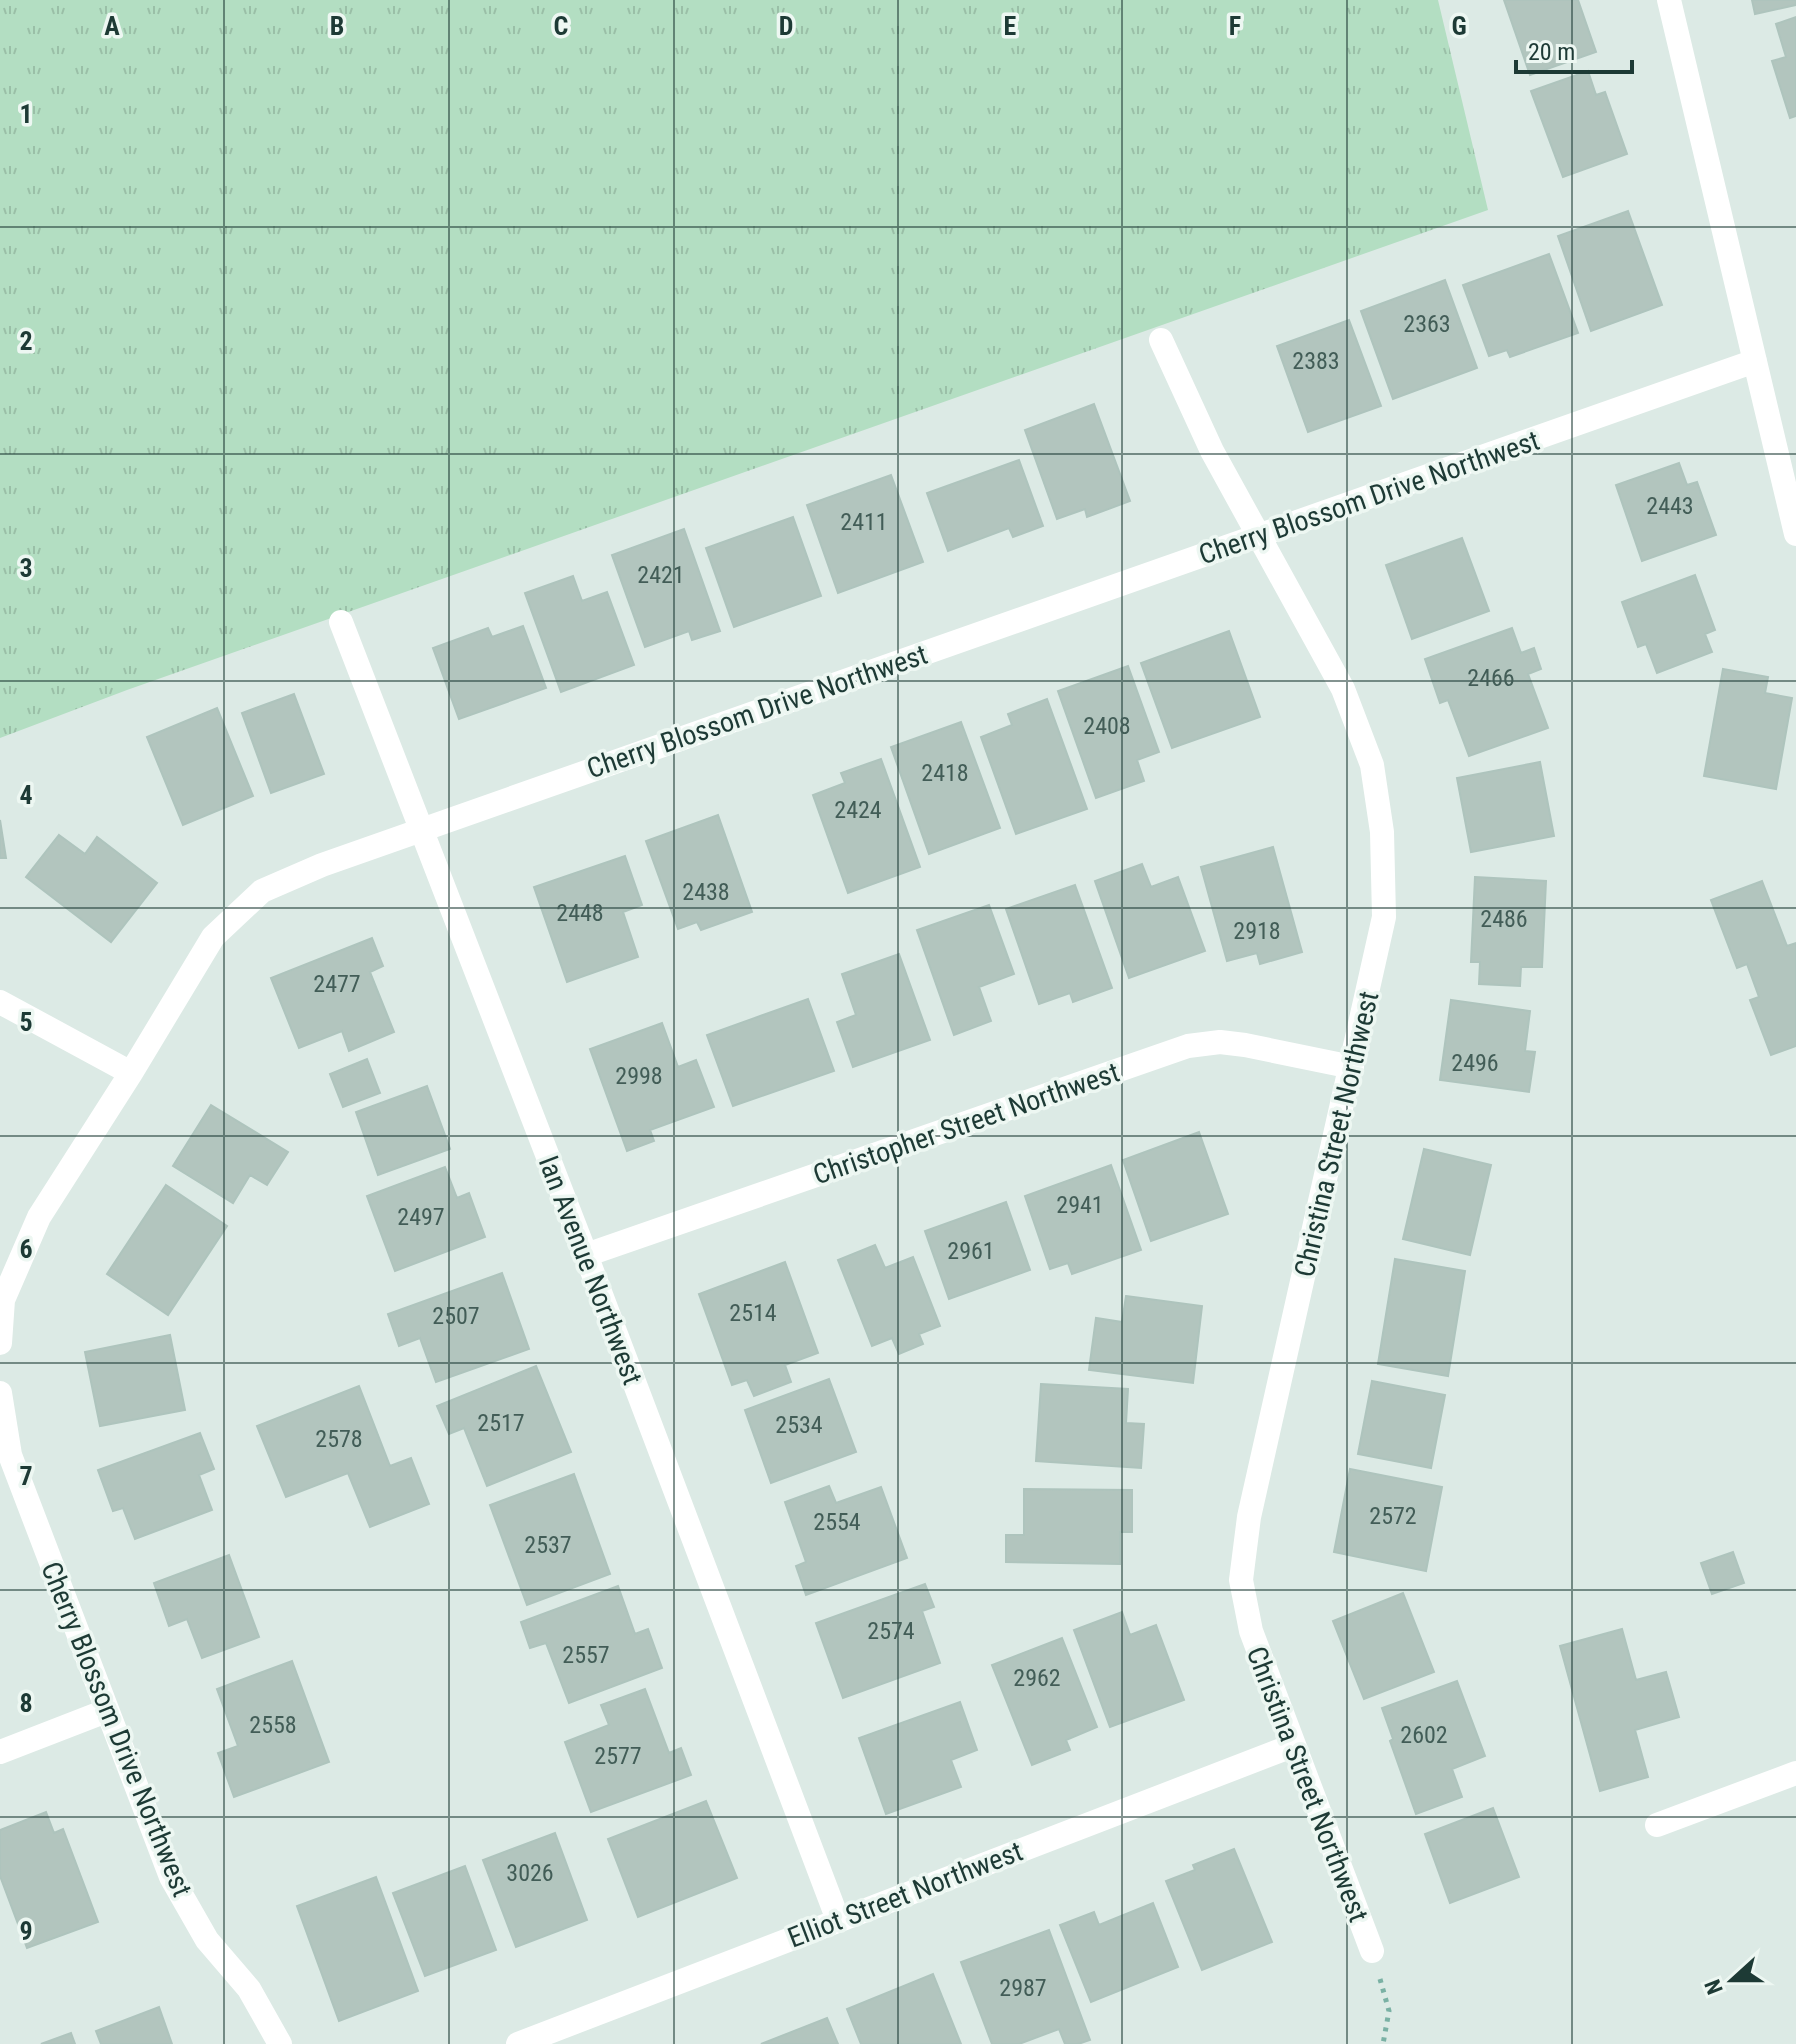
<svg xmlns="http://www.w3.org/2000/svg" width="1796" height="2044" font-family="'Roboto Condensed',sans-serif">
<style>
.grass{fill:url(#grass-tufts)}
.building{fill:#b2c5be;stroke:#aec4bd;stroke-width:2}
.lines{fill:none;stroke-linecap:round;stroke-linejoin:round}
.path{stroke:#7ab1a4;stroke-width:5;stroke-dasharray:4 6;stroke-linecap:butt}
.minor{stroke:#fff;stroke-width:24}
.grid{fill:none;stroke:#1d3a35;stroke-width:2;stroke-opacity:0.55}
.labels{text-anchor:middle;stroke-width:7;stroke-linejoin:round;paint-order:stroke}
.number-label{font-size:24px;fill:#425d57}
.street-label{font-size:28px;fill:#1d3a35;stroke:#edf7f2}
.grid-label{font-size:26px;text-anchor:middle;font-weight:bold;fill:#1d3a35;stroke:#edf7f2;stroke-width:7;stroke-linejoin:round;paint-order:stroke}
</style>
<defs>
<pattern id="grass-tufts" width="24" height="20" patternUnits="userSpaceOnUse" patternTransform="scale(2)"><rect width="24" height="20" fill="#b3dec2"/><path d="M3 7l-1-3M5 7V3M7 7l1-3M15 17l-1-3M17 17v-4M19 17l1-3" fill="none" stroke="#9abfa7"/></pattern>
</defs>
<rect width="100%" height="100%" fill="#dceae5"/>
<path class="grass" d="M0 0H1438L1488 210 127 690 0 738Z"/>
<path class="building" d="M1504 0H1578L1596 52 1530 75Z
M1752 0H1796V5L1755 14Z
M1796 17V116L1790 118 1772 61 1786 57 1776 24Z
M1588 71 1596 95 1605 92 1627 154 1563 177 1531 91Z
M1628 211 1662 305 1591 331 1558 236Z
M1549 254 1578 333 1510 357 1507 350 1489 356 1463 285Z
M1445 280 1477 368 1393 399 1361 311Z
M1349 320 1381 406 1308 432 1277 346Z
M1094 404 1130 501 1087 517 1085 509 1057 519 1025 430Z
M1019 460 1043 526 1013 537 1009 528 948 551 927 493Z
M1679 463 1687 485 1697 482 1716 535 1642 561 1616 485Z
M891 475 923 562 838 593 807 505Z
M793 517 821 596 734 627 706 548Z
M684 529 720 631 692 640 689 631 645 647 612 555Z
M1462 538 1489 611 1412 639 1386 565Z
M1695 575 1715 630 1705 634 1712 652 1657 673 1646 644 1638 647 1622 602Z
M573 576 582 601 607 592 634 665 561 692 525 593Z
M523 626 546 688 459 719 433 648 488 628 492 637Z
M1512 628 1521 653 1534 648 1541 669 1528 674 1548 728 1469 756 1448 700 1440 703 1425 659Z
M1229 631 1260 717 1172 748 1141 663Z
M1128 666 1159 752 1137 760 1144 781 1096 798 1058 691Z
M1723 669 1768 677 1765 693 1792 698 1776 789 1704 776Z
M294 694 324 774 271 793 242 713Z
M1047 699 1087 809 1016 834 981 737 1012 725 1008 714Z
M217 708 253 796 183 825 147 737Z
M961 722 1000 828 929 854 891 747Z
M881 759 920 867 848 893 813 795 845 783 841 773Z
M1540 762 1554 836 1471 852 1457 778Z
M718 815 752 912 701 930 697 922 678 929 646 841Z
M0 820 6 858H0Z
M59 835 85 854 97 837 157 883 111 942 26 877Z
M1273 847 1302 952 1260 964 1257 953 1227 961 1201 867Z
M625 856 642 905 623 912 638 957 567 982 534 887Z
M1142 864 1151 887 1178 877 1205 951 1129 978 1095 881Z
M1475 877 1546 881 1542 967H1521L1520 986 1479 984 1480 962H1471Z
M1762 881 1787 946 1796 943V1046L1771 1055 1750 1000 1759 997 1747 964 1737 968 1711 900Z
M1075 885 1112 988 1073 1002 1070 993 1039 1004 1006 909Z
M989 905 1014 974 979 987 991 1021 954 1035 917 930Z
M372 938 383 966 370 972 394 1032 349 1051 342 1031 299 1048 271 978Z
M899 954 930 1040 853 1067 837 1022 856 1015 842 974Z
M808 999 834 1071 733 1106 707 1035Z
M1451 1000 1530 1011 1525 1051 1535 1052 1529 1092 1440 1080Z
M662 1023 678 1067 696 1060 714 1107 650 1130 654 1141 627 1151 590 1049Z
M367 1059 380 1093 343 1107 330 1074Z
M427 1086 450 1149 378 1175 356 1112Z
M211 1105 288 1152 267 1185 250 1175 233 1203 173 1166Z
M1199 1132 1228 1214 1151 1241 1123 1160Z
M1424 1149 1491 1165 1470 1255 1403 1239Z
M1111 1165 1141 1250 1072 1274 1068 1263 1050 1269 1025 1196Z
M445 1167 457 1198 469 1193 485 1237 395 1271 367 1196Z
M166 1185 227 1226 168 1315 107 1274Z
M1006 1202 1030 1270 949 1299 925 1231Z
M875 1245 885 1268 913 1257 940 1326 919 1334 923 1344 899 1354 892 1338 872 1346 838 1260Z
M1395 1259 1465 1271 1448 1376 1378 1364Z
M785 1262 818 1353 785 1365 791 1382 754 1396 747 1380 732 1385 699 1294Z
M502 1273 529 1349 436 1382 420 1338 399 1346 388 1314Z
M1126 1296 1202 1306 1193 1383 1089 1370 1096 1318 1122 1322Z
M170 1335 185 1410 100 1426 85 1352Z
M536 1366 571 1452 487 1486 464 1428 449 1434 437 1406Z
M829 1379 856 1452 771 1483 745 1410Z
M1372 1381 1445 1395 1431 1468 1358 1454Z
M1041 1384 1128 1389 1126 1423 1144 1424 1141 1468 1036 1461Z
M359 1386 390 1466 411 1458 429 1504 370 1527 348 1473 286 1497 257 1426Z
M200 1433 214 1469 199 1475 212 1510 135 1539 123 1508 113 1511 98 1470Z
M1350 1469 1442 1487 1426 1571 1334 1552Z
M574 1474 610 1574 527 1605 490 1505Z
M829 1486 836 1503 881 1487 907 1558 806 1595 796 1566 806 1562 785 1502Z
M1024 1489 1132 1490V1532H1120V1564L1006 1562V1535H1024Z
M1733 1552 1744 1583 1712 1594 1701 1563Z
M229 1555 259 1637 202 1658 187 1619 169 1626 154 1583Z
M925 1584 934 1607 922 1611 940 1663 843 1698 816 1623Z
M618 1586 635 1634 648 1629 662 1668 569 1703 546 1643 530 1648 521 1622Z
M1403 1593 1434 1672 1364 1699 1333 1621Z
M1122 1612 1130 1635 1156 1625 1184 1700 1110 1727 1074 1630Z
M1622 1629 1636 1680 1666 1672 1679 1717 1635 1730 1648 1777 1600 1791 1560 1646Z
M1062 1638 1097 1727 1066 1740 1070 1750 1032 1765 992 1665Z
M292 1661 329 1762 234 1797 218 1753 238 1746 217 1689Z
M1457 1681 1485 1756 1452 1769 1462 1797 1416 1814 1390 1741 1393 1739 1382 1708Z
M645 1689 669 1753 681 1748 691 1775 591 1812 565 1742 609 1725 601 1705Z
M960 1702 977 1750 951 1760 961 1787 886 1814 859 1738Z
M706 1801 737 1878 638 1917 608 1839Z
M1493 1808 1519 1877 1450 1903 1425 1834Z
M46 1812 54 1833 63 1829 98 1922 27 1948 0 1876V1830Z
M555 1833 587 1920 516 1947 483 1860Z
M1234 1849 1272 1942 1202 1970 1166 1881 1195 1870 1193 1865Z
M465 1866 496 1950 425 1976 393 1893Z
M376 1877 418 1991 339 2021 297 1906Z
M1153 1903 1178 1967 1091 2002 1060 1925 1094 1912 1099 1925Z
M1049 1930 1090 2040 1078 2044H1065L1059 2029 1019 2044H992L961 1962Z
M933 1974 961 2044H861L847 2009Z
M159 2007 172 2044H101L96 2031Z
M827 2018 838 2044H761Z
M71 2033 75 2044H41Z"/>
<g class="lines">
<path class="path" d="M1380 1979 1389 2011 1383 2044"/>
<path class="minor" d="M1669 0 1796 534
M1161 340 1212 451 1343 689 1372 765 1382 832 1384 917 1249 1517 1241 1580 1251 1631 1372 1951
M341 622 586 1255 838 1920
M0 1002 131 1073
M586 1255 1188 1046 1220 1042 1245 1045 1352 1067
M0 1343 3 1300 39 1217 131 1073 213 937 262 891 322 865 1755 361
M0 1393 10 1455 171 1877 207 1940 249 1989 280 2044
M0 1752 106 1711
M1657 1825 1796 1773
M518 2044 1292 1746"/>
</g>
<path class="grid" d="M224 0V2044M449 0V2044M674 0V2044M898 0V2044M1122 0V2044M1347 0V2044M1572 0V2044M0 227H1796M0 454H1796M0 681H1796M0 908H1796M0 1136H1796M0 1363H1796M0 1590H1796M0 1817H1796"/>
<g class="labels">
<g class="number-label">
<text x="1427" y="332">2363</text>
<text x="1316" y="369">2383</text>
<text x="1670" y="514">2443</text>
<text x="864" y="530">2411</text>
<text x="661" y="583">2421</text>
<text x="1491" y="686">2466</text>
<text x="1107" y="734">2408</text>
<text x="945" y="781">2418</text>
<text x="858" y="818">2424</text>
<text x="706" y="900">2438</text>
<text x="580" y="921">2448</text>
<text x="1504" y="927">2486</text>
<text x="1257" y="939">2918</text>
<text x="337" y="992">2477</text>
<text x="1475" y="1071">2496</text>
<text x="639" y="1084">2998</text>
<text x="1080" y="1213">2941</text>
<text x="421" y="1225">2497</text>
<text x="971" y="1259">2961</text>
<text x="753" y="1321">2514</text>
<text x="456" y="1324">2507</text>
<text x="501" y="1431">2517</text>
<text x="799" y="1433">2534</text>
<text x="339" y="1447">2578</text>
<text x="1393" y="1524">2572</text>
<text x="837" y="1530">2554</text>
<text x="548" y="1553">2537</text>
<text x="891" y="1639">2574</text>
<text x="586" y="1663">2557</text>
<text x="1037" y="1686">2962</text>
<text x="273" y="1733">2558</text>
<text x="1424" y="1743">2602</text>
<text x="618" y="1764">2577</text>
<text x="530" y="1881">3026</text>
<text x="1023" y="1996">2987</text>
</g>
<g class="street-label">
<text transform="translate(1369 497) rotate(-19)" y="10">Cherry Blossom Drive Northwest</text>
<text transform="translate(757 711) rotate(-19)" y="10">Cherry Blossom Drive Northwest</text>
<text transform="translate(966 1123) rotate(-19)" y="10">Christopher Street Northwest</text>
<text transform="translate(1336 1134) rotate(-77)" y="10">Christina Street Northwest</text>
<text transform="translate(591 1270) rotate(69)" y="10">Ian Avenue Northwest</text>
<text transform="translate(117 1729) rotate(68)" y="10">Cherry Blossom Drive Northwest</text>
<text transform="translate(1308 1784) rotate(69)" y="10">Christina Street Northwest</text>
<text transform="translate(905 1894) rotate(-21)" y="10">Elliot Street Northwest</text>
</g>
</g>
<g class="grid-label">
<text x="112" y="35">A</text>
<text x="337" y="35">B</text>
<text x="561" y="35">C</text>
<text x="786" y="35">D</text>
<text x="1010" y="35">E</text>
<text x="1235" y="35">F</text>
<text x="1459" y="35">G</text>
<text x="26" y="123">1</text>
<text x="26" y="350">2</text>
<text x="26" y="577">3</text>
<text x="26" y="804">4</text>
<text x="26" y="1031">5</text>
<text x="26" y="1258">6</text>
<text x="26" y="1485">7</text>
<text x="26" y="1712">8</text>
<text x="26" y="1940">9</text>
</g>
<g transform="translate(1732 1980) rotate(249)" stroke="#edf7f2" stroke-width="6" paint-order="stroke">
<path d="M0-6L14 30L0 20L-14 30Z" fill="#1d3a35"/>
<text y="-12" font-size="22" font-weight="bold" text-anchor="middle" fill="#1d3a35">N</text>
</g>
<path d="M1516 60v12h116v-12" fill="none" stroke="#1d3a35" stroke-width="4"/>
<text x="1528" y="60" font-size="24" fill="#1d3a35" stroke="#edf7f2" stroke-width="6" paint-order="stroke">20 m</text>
</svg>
